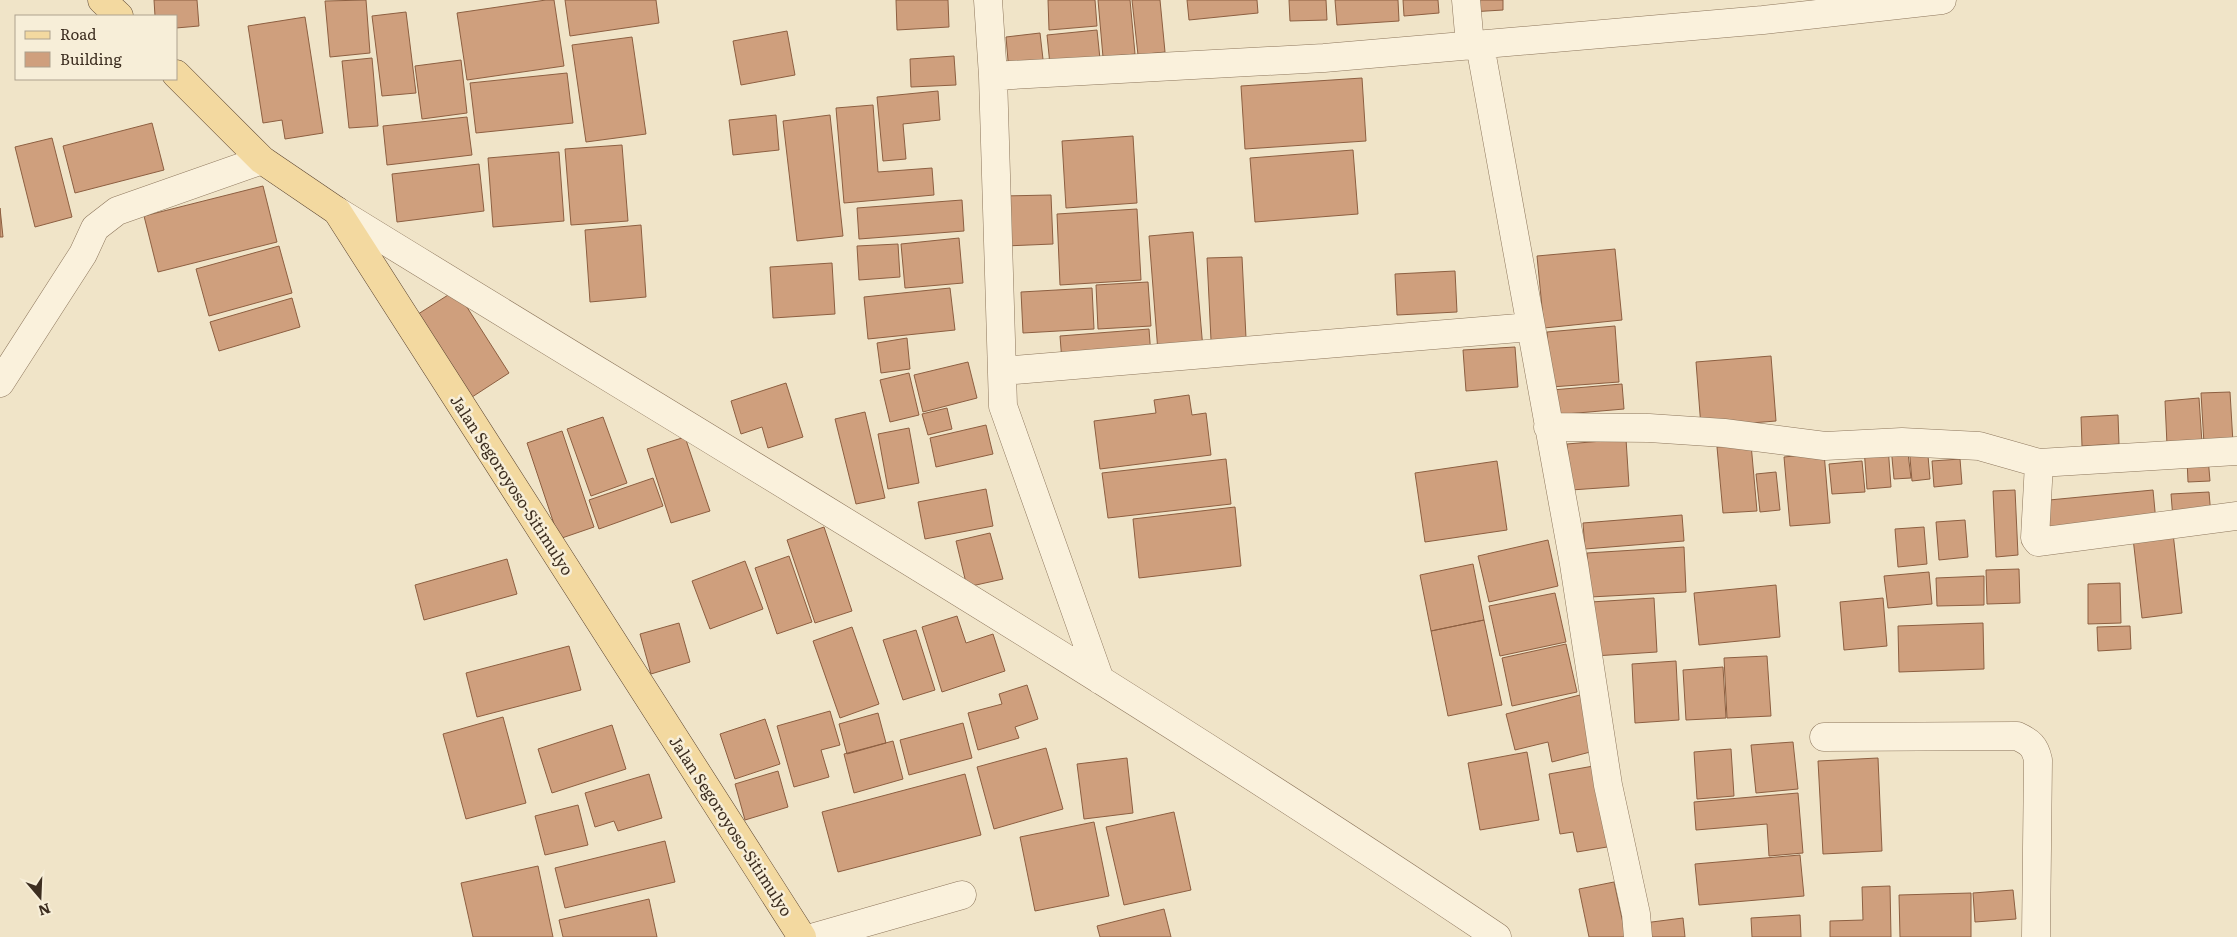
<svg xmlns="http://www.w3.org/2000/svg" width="2237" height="937" font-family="Literata,serif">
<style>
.building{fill:#cf9f7d;stroke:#8d5f41}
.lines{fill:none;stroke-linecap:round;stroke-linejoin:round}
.minor-casing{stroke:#8d765c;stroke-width:29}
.major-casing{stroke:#5b4430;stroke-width:29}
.minor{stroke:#faf1dc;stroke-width:28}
.major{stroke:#f3d9a0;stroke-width:28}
.labels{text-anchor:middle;stroke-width:5;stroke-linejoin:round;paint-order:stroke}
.street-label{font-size:16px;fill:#3d2e20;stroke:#f7eed8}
</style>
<rect width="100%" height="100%" fill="#f0e4c8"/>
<path class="building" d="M154 0H197L199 26 176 28V16H155Z
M366 0 370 53 330 57 325 1Z
M546 0H554L564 66 467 80 457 13Z
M565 0H656L659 23 570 36Z
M896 0H948L949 27 897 30Z
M1048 0H1095L1097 26 1049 30Z
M1098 0H1130L1135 54 1103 57Z
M1132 0H1160L1165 52 1138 55Z
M1187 0H1257L1258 13 1189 20Z
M1289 0H1326L1327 20 1290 21Z
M1335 0H1398L1399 21 1337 25Z
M1403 0H1438L1439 13 1404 16Z
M1470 0H1503V10L1470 12Z
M406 12 416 93 382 96 372 16Z
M305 17 323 133 285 139 282 120 263 123 248 26Z
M1097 30 1100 59 1050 65 1047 35Z
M787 31 795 75 741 85 733 41Z
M1040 33 1044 68 1009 72 1006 37Z
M632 37 646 134 586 142 572 45Z
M954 56 956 85 911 87 910 59Z
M372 58 378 126 349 128 342 61Z
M461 60 467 113 422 119 415 66Z
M567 73 573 123 476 133 470 83Z
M1362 78 1366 141 1245 149 1241 86Z
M938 91 940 120 903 124 906 159 883 161 877 97Z
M873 105 878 172 932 168 934 195 844 203 836 108Z
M776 115 779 150 733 155 729 120Z
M830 115 843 236 797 241 783 121Z
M467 117 472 155 387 165 383 126Z
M152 123 164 170 75 193 63 146Z
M1133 136 1137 203 1066 208 1062 141Z
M52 138 72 217 35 227 15 147Z
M622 145 628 221 571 225 565 149Z
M1353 150 1358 214 1255 222 1250 158Z
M559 152 564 221 493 227 488 158Z
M479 164 484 211 397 222 392 174Z
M263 186 277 242 158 272 144 216Z
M1051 195 1053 244 1005 246 1003 196Z
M962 200 964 231 859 239 857 208Z
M0 208 3 237H0Z
M1137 209 1141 280 1060 285 1057 214Z
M641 225 646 297 590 302 585 230Z
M1193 232 1203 349 1158 352 1149 236Z
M959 238 963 283 905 288 901 244Z
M898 244 900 277 859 280 857 246Z
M279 246 292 293 209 316 196 269Z
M1615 249 1622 320 1544 328 1537 256Z
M1242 257 1246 338 1211 340 1207 258Z
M832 263 835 314 773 318 770 267Z
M1455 271 1457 312 1397 315 1395 274Z
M1148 282 1151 326 1098 329 1096 285Z
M950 288 955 330 868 339 864 297Z
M1092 288 1094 329 1023 333 1021 292Z
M456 290 509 373 469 399 415 316Z
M292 298 300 327 219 351 210 322Z
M1615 326 1619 382 1551 387 1547 332Z
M1149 329 1151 356 1062 362 1060 336Z
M907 338 910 369 881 373 877 343Z
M1515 347 1518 387 1466 391 1463 350Z
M1771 356 1776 421 1701 427 1696 362Z
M968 362 977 398 923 412 914 375Z
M909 373 919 415 890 422 880 380Z
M786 383 803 437 768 448 762 427 741 434 731 401Z
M1622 384 1624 409 1554 415 1552 390Z
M2230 392 2233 443 2204 444 2201 393Z
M1189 395 1192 415 1206 413 1211 455 1100 469 1094 421 1156 413 1154 400Z
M2199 398 2202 443 2167 445 2165 401Z
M947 408 952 429 928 435 922 414Z
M865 412 885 498 856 504 835 419Z
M2118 415 2119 444 2082 446 2081 417Z
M603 417 627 483 591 496 567 429Z
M986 425 993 454 936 467 930 438Z
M909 428 919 483 888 489 878 434Z
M562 431 594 527 559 539 527 443Z
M685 437 710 511 671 523 647 449Z
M1626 439 1629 486 1571 490 1567 444Z
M1751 444 1757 511 1723 513 1717 447Z
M1927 444 1930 479 1912 481 1909 446Z
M1907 445 1911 478 1894 479 1891 447Z
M1888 446 1891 487 1867 489 1864 448Z
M1824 453 1830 523 1790 526 1784 457Z
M2208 457 2210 481 2188 482 2187 459Z
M1226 459 1231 504 1108 518 1102 473Z
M1960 459 1962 484 1934 487 1932 461Z
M1497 461 1507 530 1425 542 1415 473Z
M1862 461 1865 492 1832 494 1829 464Z
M1776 472 1780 510 1760 512 1756 474Z
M653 478 663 506 599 529 589 500Z
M986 489 993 526 925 539 918 502Z
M2015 490 2018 555 1996 557 1993 491Z
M2153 490 2156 522 2042 533 2039 501Z
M2209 492 2211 516 2173 519 2171 494Z
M1235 507 1241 566 1139 578 1133 519Z
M1682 515 1684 541 1585 549 1583 523Z
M1965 520 1968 557 1939 560 1936 522Z
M824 527 852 611 815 623 787 540Z
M1924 527 1927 564 1898 567 1895 529Z
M990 533 1003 579 967 587 956 541Z
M2173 533 2182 613 2142 618 2133 538Z
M1548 540 1558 586 1489 602 1478 556Z
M1684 547 1686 592 1590 597 1587 553Z
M789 556 812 622 777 634 755 568Z
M507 559 517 594 424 620 415 585Z
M745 561 763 609 710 629 692 581Z
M1473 564 1484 620 1431 631 1420 575Z
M2019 569 2020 603 1987 604 1986 570Z
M1929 572 1932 604 1888 608 1884 576Z
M1984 576V605L1937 606 1936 578Z
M2120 583 2121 623 2088 624V584Z
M1776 585 1780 637 1699 645 1694 593Z
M1555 593 1566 642 1500 656 1489 606Z
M1654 598 1657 652 1594 656 1591 602Z
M1883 598 1887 646 1844 650 1840 602Z
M957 616 966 643 993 634 1005 671 942 692 922 627Z
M1484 620 1502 705 1448 716 1431 631Z
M679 623 690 662 651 674 640 634Z
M1983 623 1984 669 1899 672 1898 626Z
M2130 626 2131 649 2098 651 2097 627Z
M852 627 879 704 840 718 813 641Z
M916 630 935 690 903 700 883 640Z
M1566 644 1577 692 1512 706 1502 658Z
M569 646 581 690 477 717 466 673Z
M1767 656 1771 716 1727 718 1724 658Z
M1676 661 1679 720 1635 723 1632 664Z
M1723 667 1726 718 1686 720 1683 670Z
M1027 685 1038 719 1015 727 1019 738 978 750 968 713 1002 704 999 694Z
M1580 695 1594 751 1552 762 1548 742 1515 750 1506 714Z
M830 711 840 745 821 750 829 777 794 787 777 726Z
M878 713 886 743 847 754 839 724Z
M503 717 526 803 466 819 443 734Z
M765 719 780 764 735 779 720 734Z
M963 723 972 758 909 775 900 740Z
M612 725 626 769 552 793 538 749Z
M893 741 903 779 854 793 844 754Z
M1793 742 1798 789 1756 793 1751 745Z
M1046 748 1063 809 994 829 977 767Z
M1731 749 1734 796 1697 799 1694 752Z
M1527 752 1539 820 1480 830 1468 763Z
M1127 758 1133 813 1084 819 1077 764Z
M1878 758 1882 851 1823 854 1818 761Z
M1599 765 1613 846 1577 852 1573 832 1560 834 1549 774Z
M778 771 788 807 745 820 735 784Z
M649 774 662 818 618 831 614 821 595 827 585 793Z
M965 774 981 835 838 872 822 812Z
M1798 793 1803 853 1769 856 1767 824 1696 830 1694 802Z
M578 805 588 845 545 855 535 816Z
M1174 812 1191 890 1124 905 1106 827Z
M1094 822 1109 896 1035 911 1020 837Z
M665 841 675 882 565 908 555 868Z
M1800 855 1804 896 1699 905 1695 864Z
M538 866 553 937H473L461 883Z
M1614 882 1626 937H1589L1579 889Z
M1890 886 1891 937H1830V921L1863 920 1862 887Z
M2013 890 2016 919 1975 922 1973 893Z
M1971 893V937H1900L1899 895Z
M649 899 657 937H563L559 920Z
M1164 909 1171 937H1100L1097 926Z
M1800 915 1801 937H1752L1751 918Z
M1683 918 1685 937H1645L1644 923Z"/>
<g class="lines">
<g class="minor-casing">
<path id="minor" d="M988 0 993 76
M1466 0 1470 45
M1480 45 1574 564 1608 785 1636 914 1638 937
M337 211C725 450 1118 682 1497 937
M1002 371 1530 327
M0 383 83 254 95 228 117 211 262 160
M1548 427 1649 428 1724 433 1825 446 1902 442 1979 446 2039 463 2237 451
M2039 463 2035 538 2038 542 2237 516
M1100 680 1003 406 993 76 1324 58 1763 20 1942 0
M1824 737 2017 736C2030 742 2035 746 2038 760L2036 937
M815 937 962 895"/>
</g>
<g class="major-casing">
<path id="major" d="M102 0 119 16
M176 74 262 160 337 211 802 937"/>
</g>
<use href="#minor" class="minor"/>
<use href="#major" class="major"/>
</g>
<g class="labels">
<g class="street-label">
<text transform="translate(512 485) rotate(57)" y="6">Jalan Segoroyoso-Sitimulyo</text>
<text transform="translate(731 826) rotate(57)" y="6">Jalan Segoroyoso-Sitimulyo</text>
</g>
</g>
<rect x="15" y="15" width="162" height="65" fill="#f7eed8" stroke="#ada18e"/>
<rect x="25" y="31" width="25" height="8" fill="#f3d9a0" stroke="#ada18e"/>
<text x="60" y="40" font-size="15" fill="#3d2e20">Road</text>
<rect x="25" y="52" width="25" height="15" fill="#cf9f7d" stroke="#ada18e"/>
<text x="60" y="65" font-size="15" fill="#3d2e20">Building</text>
<g transform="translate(40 897) rotate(161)" stroke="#f7eed8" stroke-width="4" paint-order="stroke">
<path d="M0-4L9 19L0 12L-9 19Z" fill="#3d2e20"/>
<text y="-8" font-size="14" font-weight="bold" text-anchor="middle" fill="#3d2e20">N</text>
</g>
</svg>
